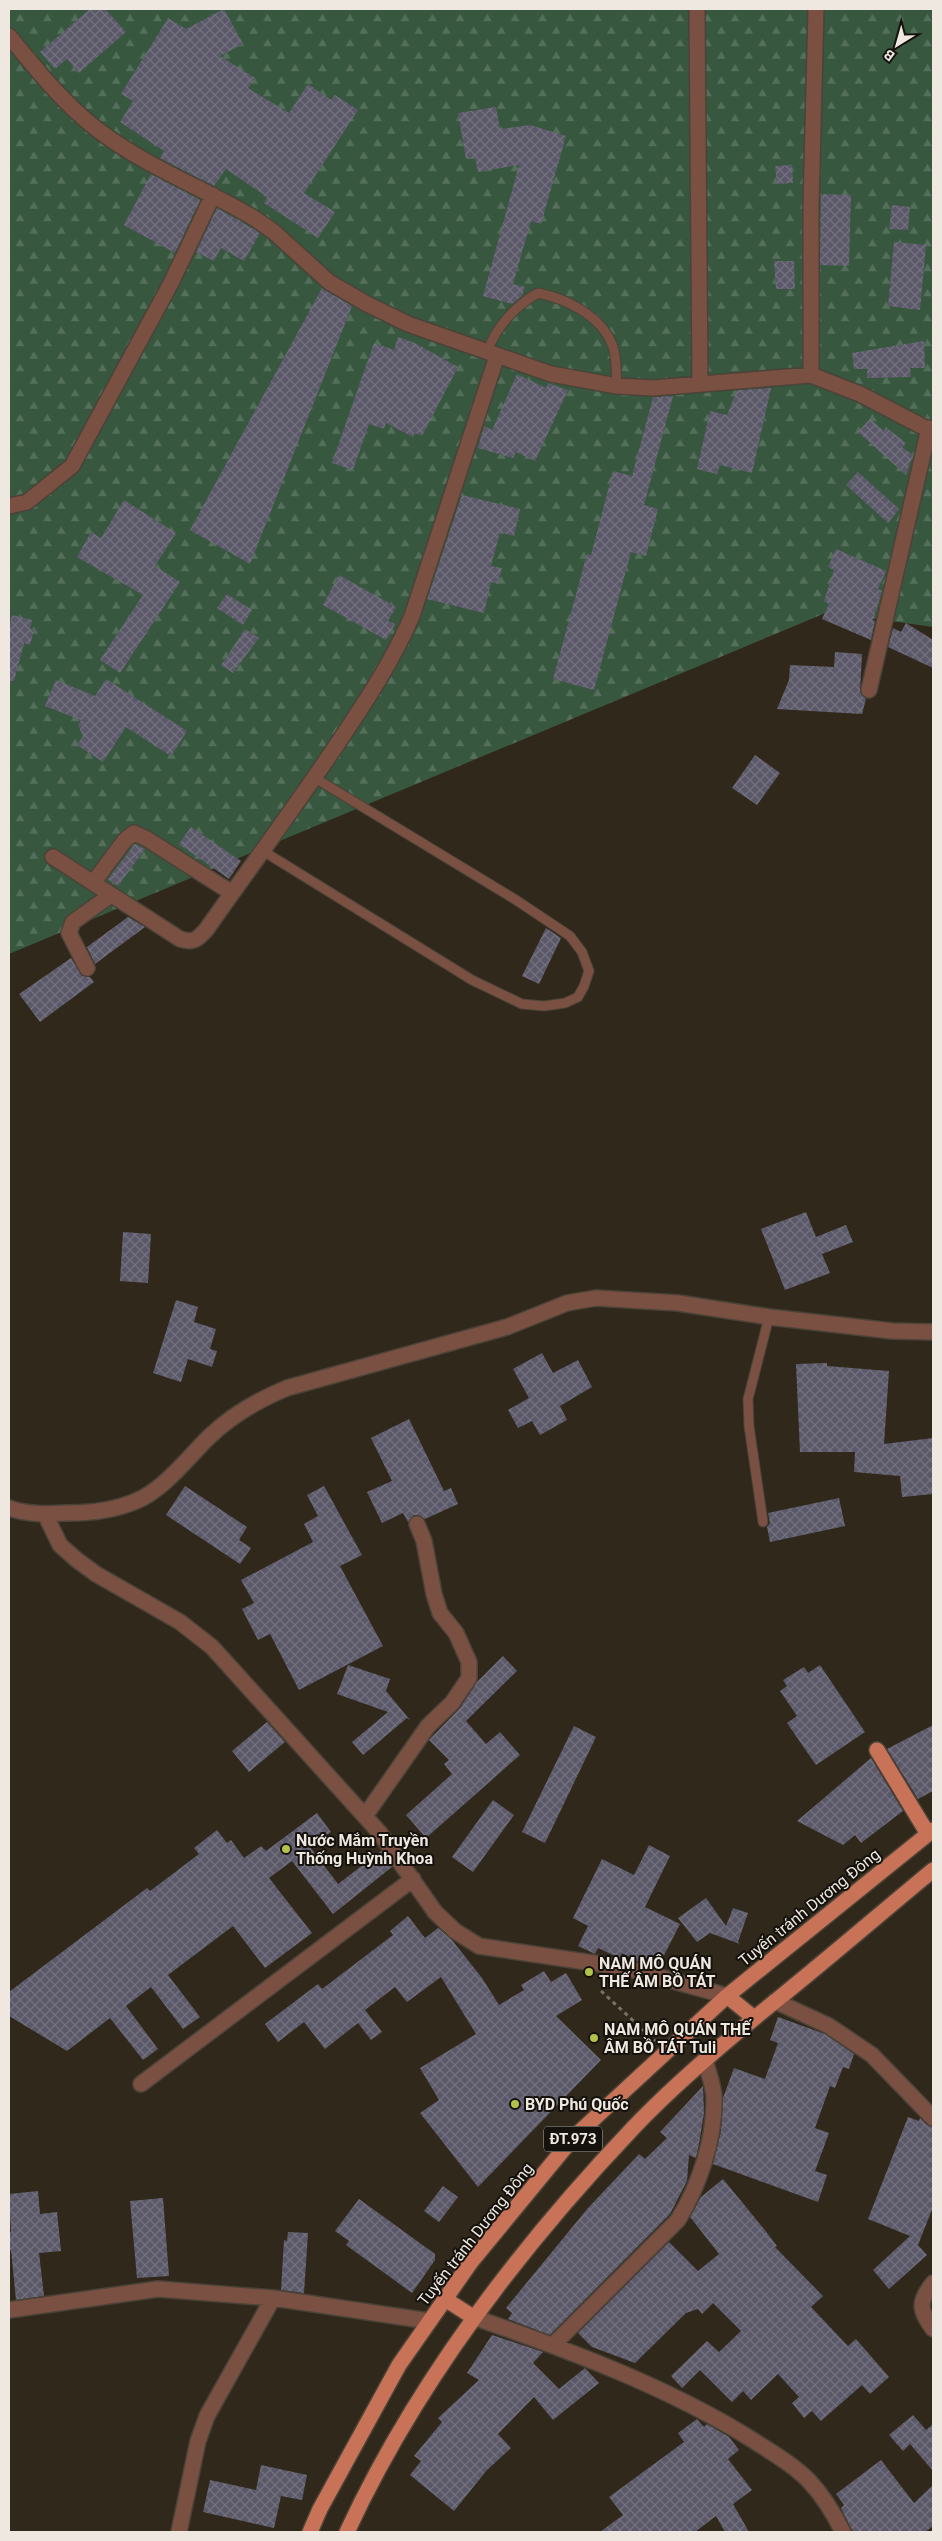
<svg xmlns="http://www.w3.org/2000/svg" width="942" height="2541" font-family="Roboto,sans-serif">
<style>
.forest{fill:url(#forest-firs)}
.building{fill:url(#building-cross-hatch)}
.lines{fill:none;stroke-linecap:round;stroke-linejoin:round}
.service-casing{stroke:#4b4337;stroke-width:11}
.minor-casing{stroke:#4b4337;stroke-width:18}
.primary-casing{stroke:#4b4337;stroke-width:18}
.path{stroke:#787166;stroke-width:3;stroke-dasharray:4 4;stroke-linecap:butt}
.service{stroke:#7a5042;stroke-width:9}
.minor{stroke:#7a5042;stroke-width:15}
.primary{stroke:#c87357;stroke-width:15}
.poi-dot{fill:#b3c24b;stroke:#15110c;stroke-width:2}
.labels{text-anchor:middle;stroke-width:4;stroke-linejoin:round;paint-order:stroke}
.shield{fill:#15110c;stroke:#ada8a0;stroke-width:1}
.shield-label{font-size:15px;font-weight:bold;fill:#eee8e0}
.poi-label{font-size:16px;font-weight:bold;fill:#eee8e0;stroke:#15110c;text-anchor:start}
.street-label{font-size:16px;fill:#eee8e0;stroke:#15110c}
</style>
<defs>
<pattern id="forest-firs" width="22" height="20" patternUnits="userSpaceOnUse" patternTransform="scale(1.25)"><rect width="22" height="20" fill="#37573f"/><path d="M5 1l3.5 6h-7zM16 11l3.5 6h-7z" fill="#546f5a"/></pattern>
<pattern id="building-cross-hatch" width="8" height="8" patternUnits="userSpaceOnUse" patternTransform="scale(1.25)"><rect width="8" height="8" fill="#5b5969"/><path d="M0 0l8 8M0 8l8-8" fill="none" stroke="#73717e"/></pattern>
</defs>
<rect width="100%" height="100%" fill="#30281b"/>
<path class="forest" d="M9 9H933V627L828 612 9 954Z"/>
<path class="building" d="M90 9H105L126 32 79 73 67 59 55 69 40 52Z
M224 9 243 44 220 56 255 78 248 88 289 113 308 84 331 100 335 95 358 110 304 193 335 212 318 238 264 203 267 197 226 169 214 186 160 158 164 151 120 122 133 101 121 94 168 18 186 29Z
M496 107 500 129 530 125 566 136 541 224 531 221 513 284 525 287 522 296 512 304 483 296 519 165 478 172 475 158 466 159 458 113Z
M792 165 793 183 777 184 775 166Z
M151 174 200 200 175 253 124 225Z
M821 194 851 195 849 266 820 265Z
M892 205 910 207 908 230 889 229Z
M217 208 260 233 244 261 221 248 214 261 196 252Z
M894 242 926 245 920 310 888 306Z
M774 261H794L795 289H776Z
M322 288 352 306 250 564 190 530Z
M398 337 415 343 458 367 422 436 415 432 413 437 386 423 384 429 369 424 353 470 332 463 374 343 394 350Z
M924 341 925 368H910L911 377 867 378V369H854L852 353Z
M517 374 546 388 548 383 568 390 535 461 516 452 513 458 478 448 484 426 492 430Z
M771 388 752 473 720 465 717 474 697 469 710 411 727 415 737 390Z
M673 396 644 505 658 509 646 556 631 552 594 690 553 679 587 554 591 555 613 471 632 476 653 397Z
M870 419 884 431 888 429 906 443 902 447 913 455 906 475 858 432Z
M858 472 899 509 888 523 846 485Z
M462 495 520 509 514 536 500 532 491 566 502 568 498 584 491 582 484 613 427 599Z
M124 500 176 533 155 566 180 582 120 673 100 660 143 595 77 557 91 532 101 538Z
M836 549 886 571 878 589 882 591 873 620 875 621 871 640 822 619 829 604 824 601 834 570 828 567Z
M339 575 396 607 388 621 395 624 386 640 323 605Z
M227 594 252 610 243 625 217 608Z
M12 615 32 620 30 629 34 630 30 645 24 643 14 681H9V628Z
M906 623 933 640V668L888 647 893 628 901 632Z
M245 629 259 638 233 673 221 665Z
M835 652 862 654 860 692 866 699 862 714 777 709 789 680 790 665 834 667Z
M106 679 187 731 171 756 126 727 103 762 77 745 83 736 78 725 81 720 45 706 56 680 95 696Z
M755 755 780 773 757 805 732 788Z
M191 827 241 861 229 879 179 844Z
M135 844 145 849 118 886 108 879Z
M128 917 145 927 95 964 87 947Z
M546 928 561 938 539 984 522 976Z
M71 958 82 976 90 977 94 982 40 1022 19 994Z
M806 1212 816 1237 846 1225 853 1242 822 1254 830 1273 785 1290 761 1229Z
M123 1232 151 1234 148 1283 120 1281Z
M176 1300 198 1307 194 1322 216 1329 210 1349 217 1351 212 1367 188 1359 181 1382 153 1373Z
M542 1353 553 1373 578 1360 592 1387 560 1406 567 1420 540 1435 532 1421 518 1428 508 1410 529 1398 513 1369Z
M827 1363V1366L889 1371 884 1444 933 1438V1494L902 1497 900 1476 854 1472 855 1452H800L796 1364Z
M409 1419 444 1491 451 1488 458 1504 425 1519 419 1515H414L408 1522 403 1513 382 1523 367 1492 392 1481 371 1438Z
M185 1486 247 1527 239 1540 251 1548 240 1564 166 1515Z
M324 1486 362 1555 340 1566 383 1646 299 1690 270 1634 258 1640 242 1609 254 1603 241 1580 313 1542 304 1524 318 1516 307 1495Z
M839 1498 845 1526 770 1542 767 1527 770 1523 768 1513Z
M503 1656 517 1671 466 1721 486 1744 500 1732 520 1755 426 1838 406 1815 452 1774 444 1764 449 1760 429 1740 460 1708 477 1682Z
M348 1665 390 1679 386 1691 410 1720 407 1718 363 1755 352 1742 388 1712 337 1694Z
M820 1665 865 1732 816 1765 787 1723 797 1716 780 1691 787 1686 783 1680 804 1667 808 1673Z
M267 1722 285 1742 249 1772 232 1751Z
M933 1725V1791L918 1799 887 1749Z
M574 1726 596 1737 545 1843 522 1832Z
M871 1758 903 1811 861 1843 855 1835 843 1845 797 1821Z
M493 1800 514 1815 473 1872 452 1857Z
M317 1813 331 1832 310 1847 338 1884 381 1851 392 1867 333 1914 292 1861 269 1878 312 1933 265 1968 233 1926 168 1975 200 2017 183 2029 151 1987 126 2006 158 2049 143 2060 110 2018 67 2051 9 2016V1992L147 1888 150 1891 199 1854 194 1848 217 1830 227 1843 231 1840 244 1858 261 1846 266 1851Z
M649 1845 670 1856 645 1907 680 1924 658 1967 639 1962 622 1953 620 1958 617 1957 598 1948 595 1954 578 1946 588 1926 573 1918 602 1859 634 1875Z
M706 1898 726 1926 733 1908 748 1913 738 1942 740 1944 710 1933 697 1942 678 1918Z
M408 1916 425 1938 438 1928 452 1940 482 1978 499 2005 524 1990 521 1985 544 1971 551 1982 566 1973 582 2000 556 2016 601 2060 478 2187 420 2113 439 2100 420 2068 476 2034 441 1977 407 2002 395 1987 365 2010 382 2032 371 2040 358 2023 325 2049 304 2022 278 2042 265 2024 318 1984 322 1989 393 1935 390 1931Z
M778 2017 825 2034 854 2054 849 2069 843 2067 835 2088 830 2086 815 2128 829 2133 815 2171 827 2175 818 2202 713 2164 721 2131 723 2098 734 2068 765 2079 778 2043 770 2040Z
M703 2086 704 2113 699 2144 696 2158 689 2155 687 2181 670 2214 550 2335 508 2319 512 2313 506 2308 588 2208 639 2154 645 2159 667 2138 660 2132Z
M908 2117 919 2121 920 2118 927 2125 933 2127V2207L918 2245 927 2255 889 2289 873 2270 910 2236 868 2219Z
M723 2179 764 2229 777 2246 775 2247 823 2296 811 2307 848 2346 856 2339 889 2377 870 2394 862 2385 821 2421 812 2411 804 2418 792 2403 799 2397 778 2374 751 2400 743 2391 732 2402 700 2370 682 2388 671 2376 707 2341 719 2352 741 2331 713 2303 702 2314 698 2309 686 2313 635 2363 592 2347 578 2333 669 2242 698 2271 719 2254 690 2217 701 2197Z
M443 2186 458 2197 439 2222 424 2211Z
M38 2191 40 2214 57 2212 61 2251 39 2253 44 2296 16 2300 11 2250 9 2251V2232H11L9 2194Z
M163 2198 169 2276 137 2278 130 2201Z
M359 2199 435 2254V2260L412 2293 346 2245 349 2241 335 2231Z
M288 2232 308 2233 304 2293 281 2290 284 2240 287 2241Z
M492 2335 543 2352 533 2363 559 2389 585 2368 599 2383 553 2420 534 2397 498 2434 511 2448 487 2470 454 2511 410 2475 421 2461 414 2456 442 2422 438 2418 479 2380 467 2373Z
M913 2415 926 2430 933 2424V2471L910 2444 903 2451 889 2435Z
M697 2419 704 2427 707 2424 729 2437 739 2450 728 2459 752 2490 733 2504 749 2532H725L716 2516 695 2532H600L623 2515 609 2497 684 2442 678 2433Z
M881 2460 914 2503 933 2485V2526L925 2532H854L852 2530 841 2508 844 2505 836 2494Z
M261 2465 307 2475 302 2500 281 2496 274 2528 203 2512 210 2480 256 2490Z"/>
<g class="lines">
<g class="service-casing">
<path id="service" d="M487 352C496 327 515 306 538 293 568 299 603 317 613 347 617 358 616 374 617 386
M263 851 472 980 522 1004 544 1006 565 1003 578 997 584 986 589 971 582 952 570 936 516 900 315 778
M763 1522 749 1426 748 1399 769 1317"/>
</g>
<g class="minor-casing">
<path id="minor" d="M697 9 700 384
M9 36C36 69 64 104 98 130 145 166 203 188 254 218L274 232 329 282 367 304 408 324 551 374 617 386 653 388 811 375 860 394 933 432
M811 375V206L816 9
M9 506 27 502 72 466 171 283 213 195
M869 690 929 428
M53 857 180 939C193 943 197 940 206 930 251 866 298 803 342 737 368 698 393 660 412 616L497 356
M93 883 125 840 134 833 147 839 232 893
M87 968 69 933 73 922 111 895
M9 1508C29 1515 47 1514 69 1513 91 1513 115 1510 136 1501 164 1490 189 1456 210 1436 233 1414 258 1400 287 1388L507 1327 567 1303 596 1298 678 1303 769 1317 892 1331 933 1332
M45 1514 60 1545 77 1560 96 1574 180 1622 212 1647 379 1832 435 1912 455 1931 479 1946 627 1968 727 1996
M365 1816 428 1726 452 1703 469 1678V1662L456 1633 440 1613 434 1594 424 1541 417 1524
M775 2001 829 2026 872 2055 933 2118
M141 2084 413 1879
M933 2283C917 2303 920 2310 933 2329
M9 2310 158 2289 273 2298 429 2321
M473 2317C568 2350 666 2386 751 2439 771 2452 794 2465 810 2482 824 2497 834 2514 843 2532
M553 2345 678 2220C699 2186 715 2139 714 2098 714 2086 708 2072 705 2060
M179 2532 198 2441 207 2416 273 2298"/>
</g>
<g class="primary-casing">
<path id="primary" d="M877 1750 928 1834
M727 1996 753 2017
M445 2299 473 2317
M310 2532 320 2509 399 2365 471 2262 573 2138 727 1996 933 1830
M347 2532C417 2381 520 2247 634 2127 678 2081 728 2039 778 1999 830 1957 881 1913 933 1870"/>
</g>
<path class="path" d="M601 1991 638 2025
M642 2029 655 2041"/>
<use href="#service" class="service"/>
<use href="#minor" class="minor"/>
<use href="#primary" class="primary"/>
</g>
<g class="poi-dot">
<circle cx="286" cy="1849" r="5"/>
<circle cx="589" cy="1972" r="5"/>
<circle cx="594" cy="2038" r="5"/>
<circle cx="515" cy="2104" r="5"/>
</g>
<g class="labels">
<rect class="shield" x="544" y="2126.5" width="58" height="25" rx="4"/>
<g class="shield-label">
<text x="573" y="2144">ĐT.973</text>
</g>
<g class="poi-label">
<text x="296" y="1846">Nước Mắm Truyền<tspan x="296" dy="18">Thống Huỳnh Khoa</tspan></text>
<text x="599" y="1969">NAM MÔ QUÁN<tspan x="599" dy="18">THẾ ÂM BỒ TÁT</tspan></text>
<text x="604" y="2035">NAM MÔ QUÁN THẾ<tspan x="604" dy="18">ÂM BỒ TÁT Tuli</tspan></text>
<text x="525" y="2110">BYD Phú Quốc</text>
</g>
<g class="street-label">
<text transform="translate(809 1907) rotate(-39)" y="6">Tuyến tránh Dương Đông</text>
<text transform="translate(475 2234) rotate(-52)" y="6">Tuyến tránh Dương Đông</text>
</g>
</g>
<rect width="942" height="2541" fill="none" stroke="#eee8e0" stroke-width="20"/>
<g transform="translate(897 45) rotate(217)" stroke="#15110c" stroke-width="4" paint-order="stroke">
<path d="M0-4L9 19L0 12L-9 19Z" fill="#eee8e0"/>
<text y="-8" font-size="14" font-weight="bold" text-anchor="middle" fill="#eee8e0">B</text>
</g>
</svg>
